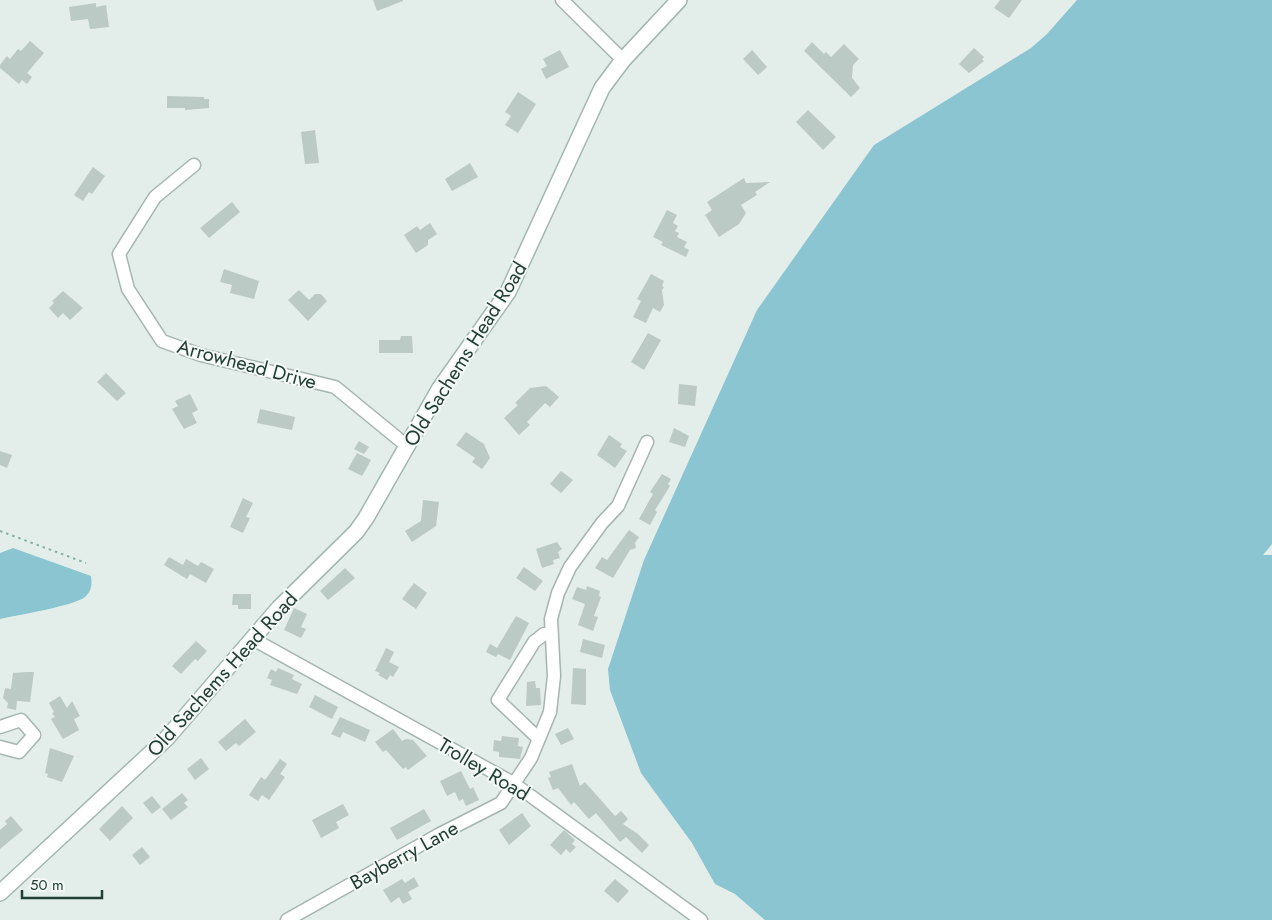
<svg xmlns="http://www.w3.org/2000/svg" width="1272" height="920" font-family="Jost,sans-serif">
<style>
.water{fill:#8bc5d1}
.building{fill:#bbcac5}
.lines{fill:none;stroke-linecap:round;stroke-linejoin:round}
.street-casing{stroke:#a6b5b0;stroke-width:15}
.secondary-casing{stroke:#a1b8b1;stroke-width:18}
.path{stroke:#84b0a3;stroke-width:2;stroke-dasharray:2.5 4;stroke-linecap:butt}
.street{stroke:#fff;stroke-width:12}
.secondary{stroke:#fff;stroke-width:15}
.labels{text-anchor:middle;stroke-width:4;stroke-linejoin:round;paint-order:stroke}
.street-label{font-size:20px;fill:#233e37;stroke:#f4f9f6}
</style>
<rect width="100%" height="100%" fill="#e3ede9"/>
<path class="water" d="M1077 0H1272V544L1263 555H1272V920H765L735 894 715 884 692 843 641 773 610 690 608 669 644 560 757 310 874 145 1031 48 1047 34Z
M13 548 91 576C92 584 92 591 85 597 74 606 17 615 0 619V553Z"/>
<path class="building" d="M373 0H403V1L377 11Z
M1000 0H1022L1009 18 994 8Z
M96 3V7L106 5 109 27 90 29 88 19 71 21 69 7Z
M30 41 44 53 27 73 32 77 27 84 22 80 19 84 0 68V65L7 56 10 59 18 49 21 51Z
M812 42 824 54 826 52 831 57 844 44 859 59 853 65 852 78 860 88 851 97 804 51Z
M974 48 984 57 982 60 984 61 969 73 959 64Z
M560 50 569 67 546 79 541 69 547 66 543 59Z
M752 50 767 67 758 75 743 59Z
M518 92 536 104 518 133 505 125 511 116 505 112Z
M167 96 204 97V99H209V108L185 110V108H167Z
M808 110 836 137 823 150 796 122Z
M315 130 319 163 305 164 301 132Z
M470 163 478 177 452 191 445 179Z
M93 167 105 176 92 194 89 192 83 201 74 195Z
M744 178 746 183 770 182 755 192 757 195 741 205 746 213 739 224 719 237 705 215 712 210 707 202Z
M232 202 240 212 209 238 200 228Z
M667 210 677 215 673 223 678 226 675 231 679 233 677 237 687 242 684 247 689 250 686 257 661 245 663 242 653 237Z
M430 223 437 234 428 240V245L416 253 404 235 417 226 420 230Z
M224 269 259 281 254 299 230 293 232 285 220 282Z
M651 274 664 281 662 286 664 287 662 290 664 305 660 312 653 308 646 323 633 317 641 301 637 299Z
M299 290 309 300 315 294H321L327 301 308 321 288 300Z
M63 291 83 308 70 320 63 313 58 318 49 308 54 303 52 301Z
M648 333 661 340 644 370 631 362Z
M401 336H412L413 353H379V340H400Z
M106 373 126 393 117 401 97 382Z
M679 384 697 386 695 406 678 404Z
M546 386 559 397 550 407 545 403 527 422 530 425 519 435 504 418 518 405 515 403 530 388Z
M190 394 198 410 192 413 197 423 184 429 172 409 178 406 175 401Z
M260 409 295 417 292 430 257 423Z
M674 428 689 436 685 447 669 442Z
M466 432 484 444 490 458 482 469 472 462 475 458 456 445Z
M609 435 622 444 620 447 627 451 615 468 597 455Z
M359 441 369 447 364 454 354 449Z
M0 451 12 455 7 468 0 465Z
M357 453 371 460 362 476 348 469Z
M561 471 573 480 561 493 550 484Z
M662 474 671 479 668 484 670 486 655 510 657 512 650 525 639 519 653 494 650 492Z
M243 498 253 503 246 517 250 518 243 533 230 527Z
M423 500 439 502 436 526 412 542 405 531 421 521Z
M629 530 639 537 635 543 636 548 630 550 613 578 595 568 602 557 607 560Z
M557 542 562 549 558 552 560 558 553 560 554 564 542 568 536 549Z
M169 557 183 565 186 559 198 566 201 562 214 569 206 583 190 574 187 579 164 565Z
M524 567 543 581 535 591 516 578Z
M345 568 355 578 328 600 320 591Z
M414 583 427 593 416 609 402 599Z
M587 586 600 591 599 596 601 597 594 616 598 617 593 631 578 625 585 604 572 599 577 587 586 590Z
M233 594H251V609H238V605H232Z
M294 608 307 614 301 627 306 629 301 638 284 630Z
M516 616 529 623 510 660 498 654 496 657 486 652 490 644 497 648Z
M583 639 605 645 602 658 580 652Z
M196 641 207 651 198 661 195 659 181 674 172 666Z
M386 648 394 652 389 662 399 667 393 677 390 675 387 680 378 675 380 673 375 671Z
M278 668 294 675 292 679 302 684 297 694 270 685 272 680 267 678 271 669 276 672Z
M573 668 586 669V705L571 704Z
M27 672H34L30 702 17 701 16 710 7 708 8 703 3 698 5 688 11 689 13 673Z
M535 681 536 688H540L541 705 526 706 527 682Z
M315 695 338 707 332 719 309 707Z
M60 696 67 708 72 701 80 716 74 719 79 730 63 739 51 719 55 717 52 713 54 712 49 703Z
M340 717 370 730 365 742 343 732 340 738 331 734Z
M245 719 256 732 239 746 236 743 226 751 218 742Z
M568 728 574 739 561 745 555 734Z
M393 729 402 741 406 739 413 740 427 756 408 770 406 767 403 769 386 750 383 752 375 742Z
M502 736 519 738 518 746 523 747 520 759 499 757V752L493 751 494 740 501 741Z
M50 748 74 756 62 782 47 777 48 774 45 773Z
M201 758 209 769 195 780 187 769Z
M280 759 287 764 280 774 285 777 269 800 262 795 258 801 249 795 261 777 265 780Z
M572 764 580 786 585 782 615 816 621 811 628 819 623 824 638 834 649 845 642 853 626 837 620 842 596 813 589 819 574 802 571 805 558 788 553 790 548 778 551 777 549 772Z
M461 771 470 789 473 787 479 800 466 806 463 799 459 801 455 792 447 796 440 781Z
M182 793 188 800 184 803 188 807 171 820 162 809Z
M152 796 161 807 152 814 143 803Z
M343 804 349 815 336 822 339 828 321 838 312 820Z
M122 806 133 818 110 841 99 829Z
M424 809 431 821 397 840 390 828Z
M522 813 531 826 509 845 499 830Z
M11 816 23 830 0 849V830L7 824 5 821Z
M564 830 575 840 572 844 576 847 570 853 566 849 561 855 550 845Z
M142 847 150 857 140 865 132 855Z
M414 877 419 886 408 892 412 899 403 904 399 897 391 903 383 890 402 879 405 883Z
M615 879 629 891 618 903 604 891Z"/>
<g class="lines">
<g class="street-casing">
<path id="street" d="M562 0 623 60
M194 165 155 197 119 254 128 289 162 341 201 355 335 387 407 446
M253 639 513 783 701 920
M0 727 21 720 34 735 19 752 0 747
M539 739 498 700 534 642 544 634H552
M287 920 440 834 501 803 531 758 550 712 554 676 551 619 558 593 570 567 602 523 618 506 647 442"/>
</g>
<g class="secondary-casing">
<path id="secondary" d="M0 893 167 738 279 608 356 532 366 518 440 388 508 292 602 88 623 60 679 0"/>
</g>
<path class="path" d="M0 531 86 563"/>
<use href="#street" class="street"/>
<use href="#secondary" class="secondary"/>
</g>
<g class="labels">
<g class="street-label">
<text transform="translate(465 354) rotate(-58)" y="7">Old Sachems Head Road</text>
<text transform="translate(247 364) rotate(15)" y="7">Arrowhead Drive</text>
<text transform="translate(222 674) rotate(-48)" y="7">Old Sachems Head Road</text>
<text transform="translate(484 769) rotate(31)" y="7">Trolley Road</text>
<text transform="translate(404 855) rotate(-29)" y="7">Bayberry Lane</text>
</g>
</g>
<path d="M22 890v8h80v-8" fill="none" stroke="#233e37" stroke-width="2.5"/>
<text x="30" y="890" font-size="15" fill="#233e37" stroke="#f4f9f6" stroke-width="4" paint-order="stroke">50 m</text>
</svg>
